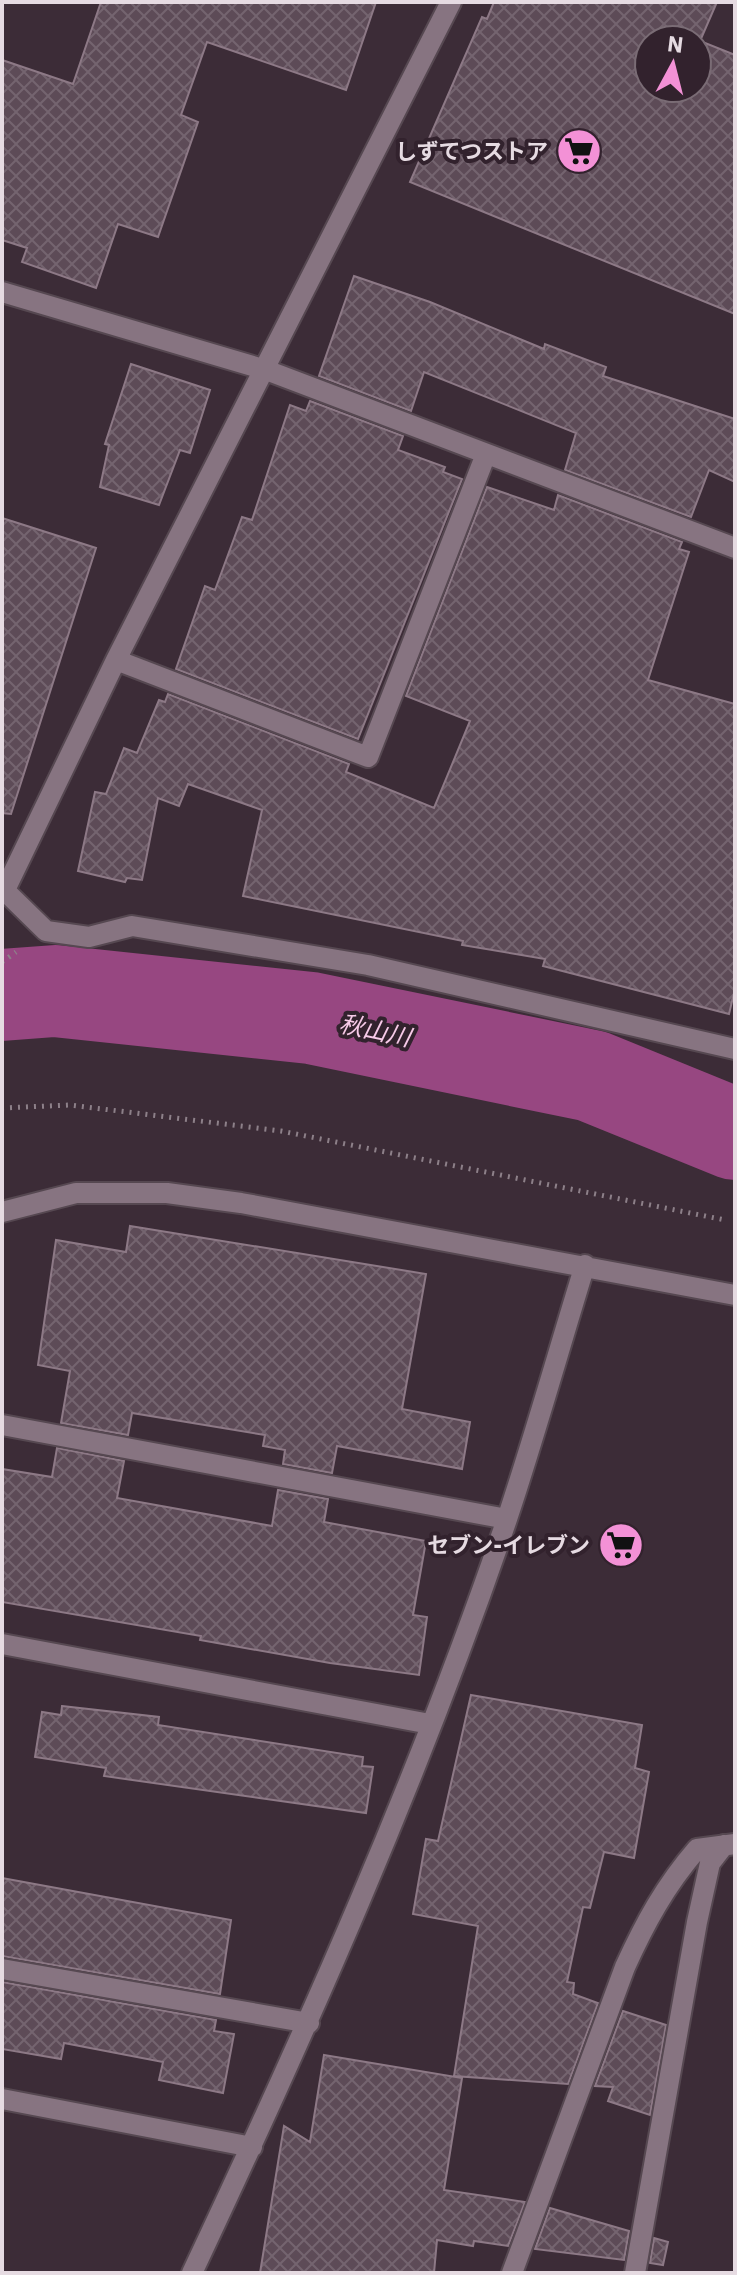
<svg xmlns="http://www.w3.org/2000/svg" width="737" height="2275" font-family="'IBM Plex Sans','Noto Sans JP',sans-serif">
<style>
.lines{fill:none;stroke-linecap:round;stroke-linejoin:round}
.river{stroke:#974781;stroke-width:92}
.building{fill:url(#building-cross-hatch);stroke:#8d7986;stroke-width:2;fill-rule:evenodd}
.street-casing{stroke:#564851;stroke-width:24}
.path{stroke:#8d8089;stroke-width:5;stroke-dasharray:2 6;stroke-linecap:butt}
.street{stroke:#877481;stroke-width:20}
.labels{text-anchor:middle;stroke-width:8;stroke-linejoin:round;paint-order:stroke}
.poi-label{font-size:22px;font-weight:bold;fill:#e6dbe2;stroke:#32222d;text-anchor:end}
.water-label{font-size:24px;font-style:italic;fill:#f7cae8;stroke:#32222d}
</style>
<defs>
<pattern id="building-cross-hatch" width="8" height="8" patternUnits="userSpaceOnUse" patternTransform="scale(2)"><rect width="8" height="8" fill="#5d4b57"/><path d="M0 0l8 8M0 8l8-8" fill="none" stroke="#74646f"/></pattern>
</defs>
<rect width="100%" height="100%" fill="#3c2c37"/>
<g class="lines">
<path class="river" d="M2 995 55 991 311 1018 592 1076 735 1134"/>
</g>
<path class="building" d="M101 2H376L346 90 207 42 181 115 198 122 158 237 118 224 96 288 22 262 27 248 2 240V60L73 84Z
M494 2H717L700 41 735 55V314L410 182 482 17 487 19ZM649 40H697V88H649Z
M354 276 430 302 544 349 545 344 606 367 603 376 735 419V482L709 470 691 517 565 470 576 433 424 372 411 411 319 376Z
M131 364 210 390 190 453 180 450 159 505 100 487 109 445 105 444Z
M310 401 403 436 398 450 445 467 443 472 462 479 358 739 176 669 205 586 215 590 242 517 252 520 290 405 306 411Z
M487 487 554 510 558 495 682 542 679 549 689 552 648 680 735 704V989L729 1014 543 966 545 959 462 945 463 941 243 896 262 810 188 784 179 806 158 798 142 880 127 878 125 882 78 871 95 792 106 794 124 748 137 753 159 700 165 702 168 694 349 764 346 772 434 808 470 721 406 696Z
M2 518 96 548 11 814 2 813Z
M130 1226 426 1274 402 1409 470 1422 462 1469 337 1446 332 1473 283 1464 285 1450 263 1446 265 1435 132 1413 128 1435 61 1423 70 1371 38 1365 56 1240 126 1252Z
M57 1448 124 1461 117 1498 272 1526 278 1490 328 1499 324 1522 426 1541 413 1615 427 1617 419 1675 330 1663 200 1640 201 1636 2 1602V1469L52 1477Z
M471 1695 642 1725 635 1768 649 1772 634 1858 604 1852 590 1908 583 1907 567 1982 574 1983 573 1994 598 2003 568 2084 454 2076 478 1926 413 1914 426 1839 438 1841Z
M62 1706 159 1717 158 1725 363 1757 362 1766 373 1767 366 1813 104 1776 106 1768 35 1757 42 1712 61 1715Z
M2 1878 231 1920 220 1994 2 1956Z
M2 1982 216 2020 214 2031 234 2034 223 2093 159 2080 163 2062 64 2043 61 2059 2 2049Z
M623 2011 666 2025 650 2115 608 2101 613 2087 595 2086Z
M324 2055 462 2078 444 2190 525 2202 508 2246 474 2241 473 2246 437 2240 434 2273H260L284 2126 310 2142Z
M550 2208 629 2231 624 2260 535 2249Z
M654 2238 668 2242 663 2265 650 2263Z"/>
<g class="lines">
<g class="street-casing">
<path id="street" d="M2 292 266 370 735 548
M116 660 368 757 486 454
M2 888 46 931 89 937 132 926 368 965 735 1049
M5 890 116 660 451 2
M2 1212 76 1193H167L241 1203 735 1295
M2 1425 507 1519
M2 1644 430 1724
M2 1969 309 2023
M2 2099 252 2147
M192 2273C308 2027 419 1777 507 1519 535 1435 559 1349 585 1265
M512 2273 625 1967C645 1923 665 1886 697 1849L735 1844
M635 2273 697 1922 710 1863 724 1845"/>
</g>
<path class="path" d="M2 962 16 952
M2 1108 70 1105 281 1131 725 1220"/>
<use href="#street" class="street"/>
</g>
<defs>
<g id="supermarket-disc" transform="scale(2.3)"><circle r="9.5" fill="#f391d6" stroke="#32222d"/><path d="M-6-5.5h2.5l.6 2H6L4.5 2H-2.5L-4.4-4H-6ZM-1.5 3.2a1.3 1.3 0 1 0 .1 0ZM3 3.2a1.3 1.3 0 1 0 .1 0Z" fill="#111"/></g>
</defs>
<g fill-rule="evenodd">
<use href="#supermarket-disc" x="579" y="151"/>
<use href="#supermarket-disc" x="621" y="1545"/>
</g>
<g class="labels">
<g class="poi-label">
<text x="548" y="159">しずてつストア</text>
<text x="590" y="1553">セブン-イレブン</text>
</g>
<g class="water-label">
<text transform="translate(375 1031) rotate(12)" y="8">秋山川</text>
</g>
</g>
<rect width="737" height="2275" fill="none" stroke="#e6dbe2" stroke-width="8"/>
<g transform="translate(673 64) rotate(7)"><circle r="38" fill="#32222d" stroke="#7a6c75" stroke-width="2"/>
<path d="M0-6L14 30L0 20L-14 30Z" fill="#f391d6"/>
<text y="-12" font-size="22" font-weight="bold" text-anchor="middle" fill="#e6dbe2">N</text>
</g>
</svg>
